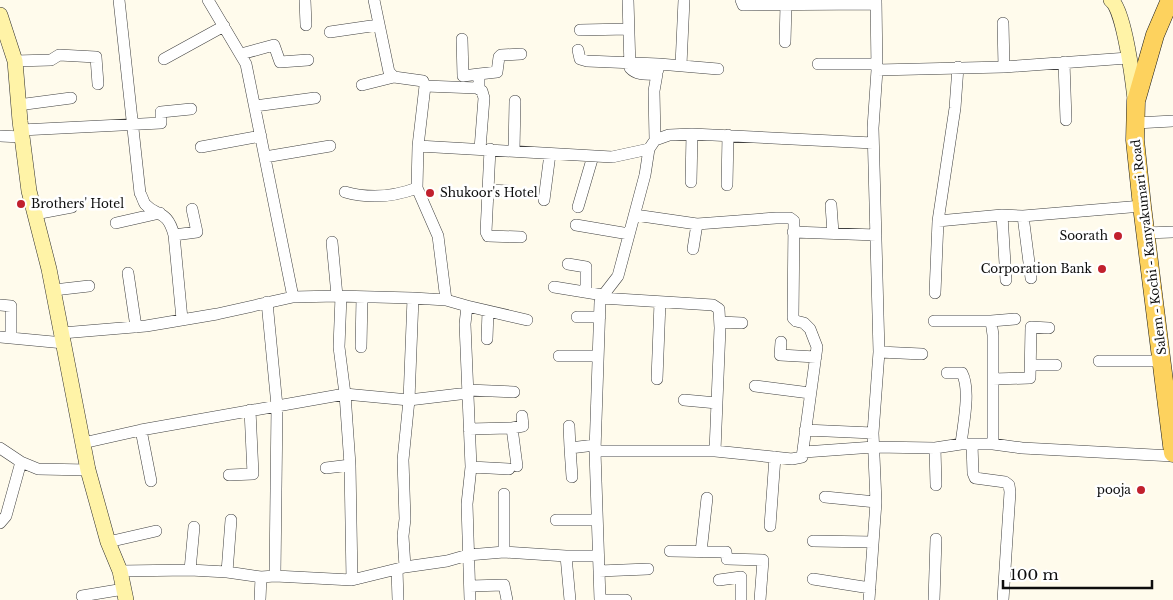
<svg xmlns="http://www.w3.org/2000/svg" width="1173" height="600" font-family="'Libre Baskerville',serif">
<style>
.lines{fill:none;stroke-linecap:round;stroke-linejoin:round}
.street-casing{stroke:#404040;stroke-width:12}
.secondary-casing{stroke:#2f2f2f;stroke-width:16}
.primary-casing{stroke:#1e1e1e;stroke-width:19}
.street{stroke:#fff;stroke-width:11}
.secondary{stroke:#fff3a7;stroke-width:15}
.primary{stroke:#fdd25e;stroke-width:18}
.poi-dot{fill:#c1202d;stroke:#fff;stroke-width:2}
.labels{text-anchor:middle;stroke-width:5;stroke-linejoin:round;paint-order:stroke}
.poi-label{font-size:12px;fill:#0d0d0d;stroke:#fff;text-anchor:end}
.street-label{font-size:12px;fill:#0d0d0d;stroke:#fff}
</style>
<rect width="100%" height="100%" fill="#fffbec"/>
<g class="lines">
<g class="street-casing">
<path id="street" d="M119 0 140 193C142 196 143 201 145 204 158 218 167 209 174 235L182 319
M208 0 246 64 293 297
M305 0 306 25
M374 0 389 72 394 77 423 81 425 86 418 146 417 188 438 236 446 300
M741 0 743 5 876 4
M1003 23 1004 67
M580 30 628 29
M330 32 378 25
M462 39 463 76 479 74
M785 42 786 5
M578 50 580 59 587 61 659 64
M241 54 274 45 280 62 308 60
M164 59 224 26
M15 61 51 60 59 55 96 57 98 84
M1064 62 1066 120
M818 64H876
M681 65 684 0
M958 67 955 108 938 221 1002 215 1023 216 1142 206
M658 70 659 64 718 69
M877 70 1004 67 1128 58
M362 85 394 77
M425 86 477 88 482 91 484 98 480 149
M479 89V74L497 72 499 57 501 55 521 54
M18 105 71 98
M255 106 315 98
M1136 123 1173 121
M21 130 161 123V112L191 109
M0 136 22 137
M655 140 669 135 692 134 873 143
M418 146 612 157 649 149
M201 147 261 136
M490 149 486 232 488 236 521 237
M514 151 515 101
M265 157 330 146
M691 182 692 134
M727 185 728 135
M488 190 510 191
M345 192C370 199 393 197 417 188
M544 200 550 154
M831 205 833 233
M578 207 593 156
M35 214 72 207
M1002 215 1006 280
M1023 216 1031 278
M116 223 160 213
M576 225 629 234
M793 232 876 235
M1145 233 1173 232
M174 235 197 232 192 209
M332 242 337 296
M693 249 697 224
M568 264 586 267V292
M128 273 136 327
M554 287 603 295
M54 290 89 286
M935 293 938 221
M341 296 339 347 345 394 350 465 352 580
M601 298 713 305 719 309 720 328 715 451
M267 302 277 406 275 576
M0 305 11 306V338
M467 306 527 320
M577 317H600
M934 321H991L993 335V444
M991 321 1015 319
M720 322 742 323
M62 333 146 326 217 314 293 297 337 296 413 298 446 300 467 306 465 324 471 467 467 504 470 600
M0 337 64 343
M487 339 488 311
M781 342 780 355 816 357
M361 347 362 297
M879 352 922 354
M559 356H598
M1099 361H1162
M1031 365H1056
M947 373H962C971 390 963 425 961 444
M657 379 660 302
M993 379 1030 378 1031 327 1049 328
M755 386 810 393
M468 390 514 392
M684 400 717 403
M569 426 570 448
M512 428 523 426 522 416
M469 429 512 428 517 466
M141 430 151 481
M805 430 873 433
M83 443 141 430 345 394 409 400 468 393
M972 444 973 473 975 478 1005 482 1009 485 1010 492 1003 600
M0 448 21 462 38 469 88 470
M935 448 936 485
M595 451H715L792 459 802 457 817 347 810 329 804 323 796 321 793 318 794 221 790 218H776L697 224 635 215
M804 452 874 447 935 448 961 444H993L1022 448 1173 456
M471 467 509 469
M326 468 350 465
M229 475 253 474 250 410
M572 477 570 448 595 445
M825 497 876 502
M556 520H597
M0 523 6 516 21 462
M770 526 775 457
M813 541 873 542
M108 542 156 531
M670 551 726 552 727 559 763 560 760 600
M504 552V494
M701 552 707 498
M566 556 570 600
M405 567 403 536 405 519 403 460 409 400 413 298
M397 569 398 600
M190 570 194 527
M120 571 190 570 227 572 261 577 275 576 352 580 405 567 447 561 468 555 504 552 566 556H598
M599 571 648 569
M227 572 231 520
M813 579 870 588
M719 580 741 577V600
M470 586 504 585 507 600
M82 596 124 589
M260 600 261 577
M600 600 595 451 600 302 601 298 618 276 645 175 649 149 655 140 654 91 657 74C648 74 637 76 630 68L628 0
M600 600H626
M869 600 876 502 873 433 879 352 873 128 877 70 876 0
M934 600 936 539"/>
</g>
<g class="secondary-casing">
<path id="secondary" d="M1111 0C1124 9 1133 81 1135 99
M0 15 15 61 20 121 29 191 49 269 88 470 108 542 120 571 126 600"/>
</g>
<g class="primary-casing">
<path id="primary" d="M1170 0 1155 35 1136 101 1135 140 1142 206 1173 453"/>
</g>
<use href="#street" class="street"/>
<use href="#secondary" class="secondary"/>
<use href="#primary" class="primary"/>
</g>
<g class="poi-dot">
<circle cx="430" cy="193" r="5"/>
<circle cx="21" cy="204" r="5"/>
<circle cx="1118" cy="236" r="5"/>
<circle cx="1102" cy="269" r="5"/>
<circle cx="1141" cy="490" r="5"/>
</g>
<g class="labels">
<g class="poi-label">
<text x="440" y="197" text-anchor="start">Shukoor's Hotel</text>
<text x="31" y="208" text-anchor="start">Brothers' Hotel</text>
<text x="1108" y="240">Soorath</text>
<text x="1092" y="273">Corporation Bank</text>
<text x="1131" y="494">pooja</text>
</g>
<g class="street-label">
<text transform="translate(1149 247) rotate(-97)" y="4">Salem - Kochi - Kanyakumari Road</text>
</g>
</g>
<path d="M1003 580v8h149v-8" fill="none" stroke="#0d0d0d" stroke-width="2.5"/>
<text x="1010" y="580" font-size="15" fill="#0d0d0d" stroke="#ffffff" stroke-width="4" paint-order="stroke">100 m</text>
</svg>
